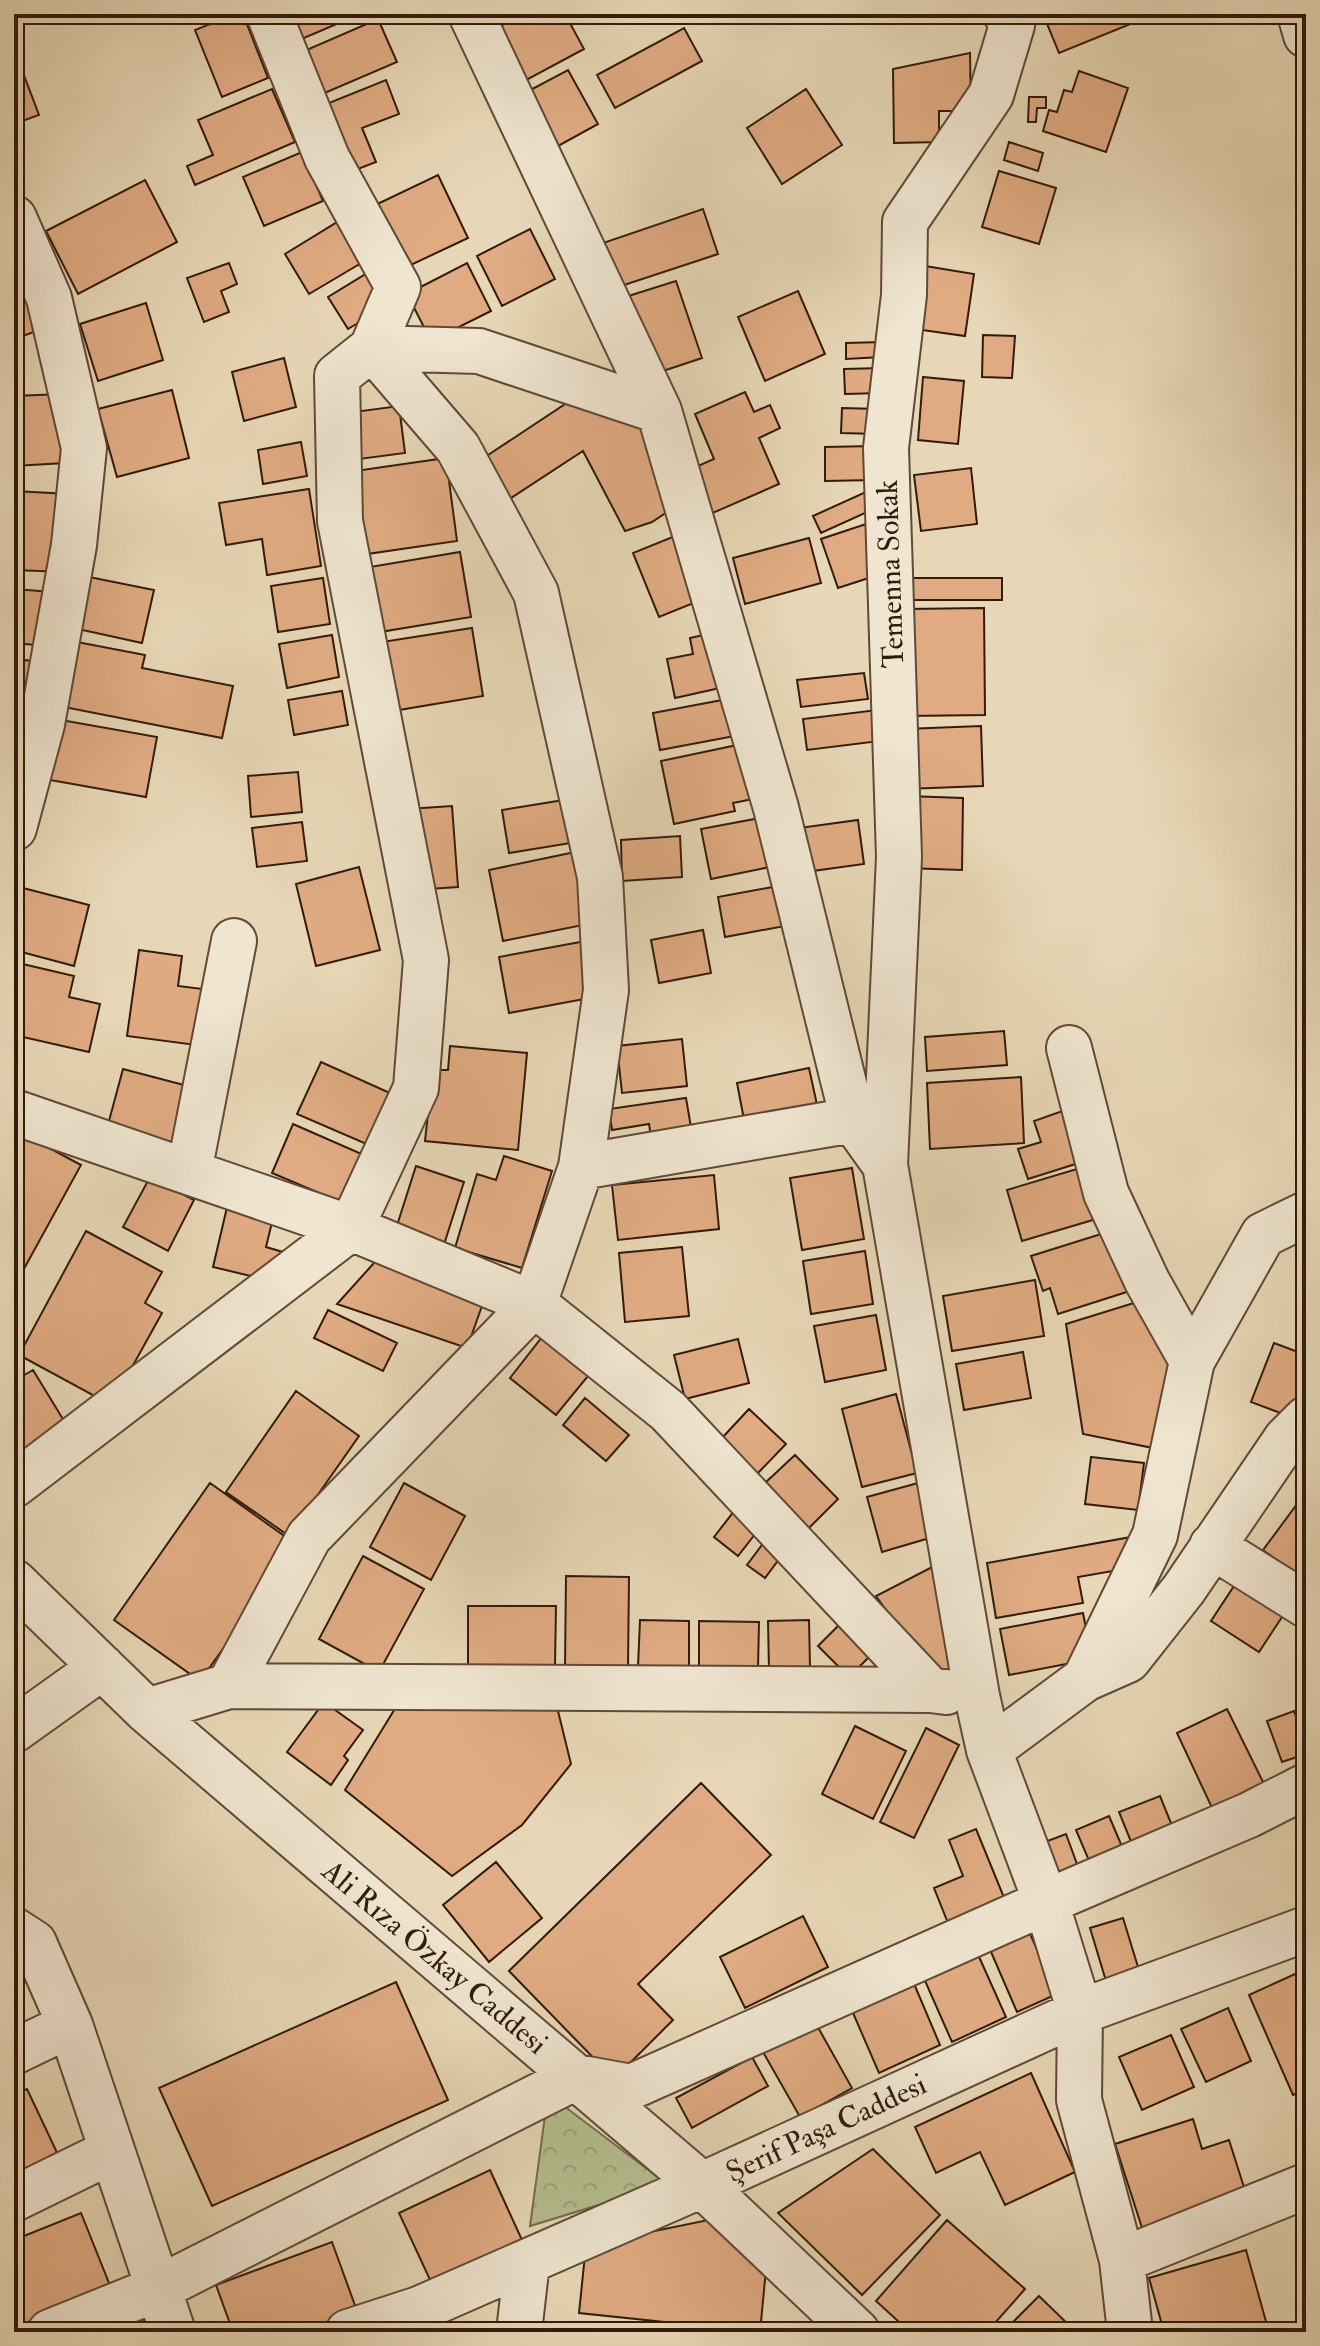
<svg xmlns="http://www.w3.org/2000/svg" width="1320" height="2346" font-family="'IM FELL Double Pica',serif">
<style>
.forest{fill:url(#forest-crowns);stroke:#746c4e;stroke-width:2}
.building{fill:#e0ab82;stroke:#331a0c;stroke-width:2}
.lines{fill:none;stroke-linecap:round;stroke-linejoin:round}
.minor-casing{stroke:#604936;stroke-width:48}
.minor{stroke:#efe5d0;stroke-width:44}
.labels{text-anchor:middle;stroke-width:7;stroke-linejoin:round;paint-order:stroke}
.street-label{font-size:30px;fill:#331a0c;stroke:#efe5d0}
</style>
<defs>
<pattern id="forest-crowns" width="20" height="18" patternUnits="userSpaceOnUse" patternTransform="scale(2)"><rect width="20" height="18" fill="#b4be8f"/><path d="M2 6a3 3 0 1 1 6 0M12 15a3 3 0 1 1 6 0" fill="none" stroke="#9ba37a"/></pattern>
</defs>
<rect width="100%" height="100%" fill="#e7d7b6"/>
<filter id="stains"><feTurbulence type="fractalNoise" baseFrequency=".0025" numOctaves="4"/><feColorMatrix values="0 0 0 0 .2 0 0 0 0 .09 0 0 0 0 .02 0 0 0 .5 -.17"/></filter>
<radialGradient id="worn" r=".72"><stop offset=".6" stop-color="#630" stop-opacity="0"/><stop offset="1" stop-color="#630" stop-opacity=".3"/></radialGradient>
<path class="forest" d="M548 2094 667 2184 530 2226Z"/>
<path class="building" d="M235 14H243L268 78 222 97 195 30Z
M277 14H360L290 44Z
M523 14H565L584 49 517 85 489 32Z
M1043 14H1155L1059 53Z
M378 19 397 62 313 98 295 55Z
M684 28 702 61 615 108 597 75Z
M14 49 39 115 14 124Z
M970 53 971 111H939V142L894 143 893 69Z
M568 70 598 124 551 150 521 95Z
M1079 71 1128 88 1106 152 1043 131 1049 110 1057 112 1064 90 1072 92Z
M386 80 399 114 362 128 376 162 345 174 319 107Z
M272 89 295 142 195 185 187 166 213 155 198 120Z
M806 89 842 145 782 184 747 128Z
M1029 97H1046V108H1037L1036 122H1028Z
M1009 142 1043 153 1038 171 1004 160Z
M302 152 323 201 264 226 243 177Z
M999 171 1056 188 1039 244 982 227Z
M438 175 468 238 398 271 369 208Z
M145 180 177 242 78 294 46 231Z
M703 209 718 254 615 288 600 244Z
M339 221 363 262 309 294 285 254Z
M14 223 51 326 14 339Z
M530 229 555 279 502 306 477 256Z
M229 263 237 284 221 291 229 312 204 322 187 278Z
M467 263 491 311 431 341 407 294Z
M925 266 974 274 965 336 915 329Z
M369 272 388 305 348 329 328 297Z
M676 281 702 358 645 377 619 299Z
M798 291 825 354 765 381 738 317Z
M146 303 163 360 98 381 80 324Z
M983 335 1015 336 1012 378 982 377Z
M882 342V357L846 359V343Z
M284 358 296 407 244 421 232 372Z
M882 368 883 393 845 394 844 369Z
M923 377 964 381 958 444 918 440Z
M172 390 189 458 117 477 98 409Z
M585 391 632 411 656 449 676 506 652 522 625 531 583 451 505 502 479 461Z
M745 392 754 412 770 405 780 428 759 438 779 484 708 515 689 470 714 459 695 414Z
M62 394 65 463 14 466V396Z
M399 406 405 453 352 460 346 413Z
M842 408 878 409 877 434 841 433Z
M301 442 307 476 263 484 258 450Z
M875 446V480L825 481V447Z
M446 458 457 541 367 554 355 471Z
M971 468 977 524 921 531 914 475Z
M309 489 321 566 267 575 262 539 226 545 219 503Z
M14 491 69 494 65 572 14 570Z
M868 491 876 508 821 533 813 516Z
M872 522 881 574 838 588 821 539Z
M680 534 706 598 659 617 633 553Z
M809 538 821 583 745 604 733 558Z
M460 552 471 617 380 632 370 567Z
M89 577 154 590 142 643 78 629Z
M323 578 330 624 278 632 271 586Z
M906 578H1002V600H906Z
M14 589 52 592 47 646 14 643Z
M984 608 985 715 907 716 906 609Z
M472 628 483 696 393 711 382 642Z
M717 632 729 686 675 698 667 659 693 654 690 638Z
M332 635 339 677 287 688 279 644Z
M77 642 145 655 142 668 233 686 222 738 64 707Z
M14 659 33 661 28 713 14 711Z
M864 673 868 699 801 707 797 680Z
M342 691 348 725 294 735 288 700Z
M733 698 740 735 660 750 653 713Z
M877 710 880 741 807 750 803 719Z
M61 720 157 737 146 797 50 780Z
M981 726 983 786 906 789 905 729Z
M742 744 753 799 733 803 735 811 674 824 661 761Z
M298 772 302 812 251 817 248 776Z
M907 796 963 798 962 870 905 868Z
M564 800 571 843 509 853 502 810Z
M452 806 458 887 414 890 408 809Z
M760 818 770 867 711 879 701 829Z
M858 820 864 864 805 872 799 828Z
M302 822 307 861 257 867 252 828Z
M680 836 682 877 622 881 621 840Z
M580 851 593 923 503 941 489 870Z
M359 867 380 950 316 966 296 884Z
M778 886 785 926 725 937 718 897Z
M23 888 89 905 74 966 14 950V921Z
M703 930 711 973 659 983 651 940Z
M586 941 595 997 509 1013 499 957Z
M139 950 182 956 178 986 219 991 211 1047 127 1036Z
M14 962 74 976 69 997 100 1004 89 1052 14 1035Z
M1004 1031 1007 1065 927 1071 925 1037Z
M682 1039 687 1086 622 1093 617 1046Z
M450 1046 527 1053 518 1150 425 1141 430 1094 438 1095 440 1070H448Z
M321 1062 401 1098 378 1149 297 1114Z
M809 1068 819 1114 746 1130 737 1083Z
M123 1069 199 1089 182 1153 106 1132Z
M1021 1077 1024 1143 930 1149 927 1083Z
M686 1098 693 1139 652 1144 649 1124 612 1130 609 1109Z
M1068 1109 1085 1161 1028 1179 1018 1149 1041 1142 1034 1121Z
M293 1124 373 1159 352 1207 272 1173Z
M14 1129 81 1165 14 1287Z
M504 1156 552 1171 522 1268 455 1248 477 1174 496 1180Z
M1097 1163 1113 1214 1022 1241 1007 1190Z
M416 1166 464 1182 440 1257 392 1241Z
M852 1168 864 1239 802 1250 790 1178Z
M714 1175 719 1229 618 1240 612 1185Z
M150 1177 194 1200 168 1251 123 1227Z
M228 1203 274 1214 266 1247 283 1252 276 1282 213 1267Z
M1117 1229 1136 1289 1058 1314 1050 1288 1043 1291 1031 1256Z
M86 1231 162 1272 145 1303 162 1313 111 1405 19 1355Z
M682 1247 689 1316 625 1322 619 1253Z
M865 1251 873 1304 811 1314 803 1261Z
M383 1253 488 1289 467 1348 337 1304Z
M1035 1280 1044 1336 952 1351 943 1296Z
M1150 1298 1178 1390 1158 1449 1083 1434 1066 1324Z
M328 1310 397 1343 383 1371 314 1338Z
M876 1315 886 1370 825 1382 814 1326Z
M546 1332 593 1370 556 1415 510 1378Z
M738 1339 749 1383 685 1399 674 1355Z
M1274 1343 1306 1355V1388L1294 1418 1251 1402Z
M1023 1352 1031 1398 964 1410 956 1364Z
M33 1370 72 1434 14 1470V1381Z
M296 1391 359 1436 289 1536 226 1492Z
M896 1394 917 1473 862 1487 842 1409Z
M585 1398 629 1435 606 1461 563 1425Z
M749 1409 786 1444 757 1474 721 1439Z
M795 1455 838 1499 809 1528 765 1483Z
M1091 1457 1144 1463 1138 1510 1085 1504Z
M210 1483 297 1545 200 1681 114 1620Z
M404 1483 465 1516 431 1580 370 1547Z
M918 1483 933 1537 882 1552 867 1497Z
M1306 1492V1582L1263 1550Z
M735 1510 759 1529 738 1556 714 1537Z
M770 1534 788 1547 765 1578 747 1565Z
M1131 1537 1136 1567 1078 1577 1083 1603 996 1618 987 1563Z
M363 1556 424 1589 379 1672 319 1639Z
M936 1565 961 1663 934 1678 876 1596Z
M566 1576 629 1577 628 1668 565 1667Z
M1236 1583 1284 1614 1259 1652 1211 1621Z
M468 1606H556L555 1666 468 1665Z
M1083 1613 1092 1659 1009 1675 1000 1629Z
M847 1617 878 1648 849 1677 818 1646Z
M640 1620 689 1621V1668L638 1667Z
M809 1620 810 1667 769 1669 768 1621Z
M699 1621 759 1622 758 1669H699Z
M404 1694 543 1699 558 1711 571 1764 522 1825 452 1876 345 1790Z
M324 1702 363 1730 344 1756 348 1760 331 1785 287 1752Z
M1227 1709 1266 1788 1214 1812 1177 1733Z
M1294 1711 1306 1745V1754L1282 1762 1267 1721Z
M855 1726 906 1751 873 1819 822 1794Z
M926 1728 959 1745 914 1838 880 1822Z
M701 1783 771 1855 638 1984 673 2020 614 2079 509 1971Z
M1160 1796 1177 1838 1136 1854 1119 1812Z
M1109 1816 1126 1856 1093 1870 1076 1830Z
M976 1829 1005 1900 948 1923 934 1888 963 1876 949 1840Z
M1066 1834 1081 1875 1057 1884 1042 1843Z
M496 1862 542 1918 489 1962 443 1905Z
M803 1916 828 1967 745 2008 720 1957Z
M1123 1918 1142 1980 1109 1991 1090 1928Z
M1027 1927 1057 1994 1017 2012 988 1945Z
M976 1950 1006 2017 952 2042 922 1974Z
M1306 1969V2090L1293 2095 1249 1995Z
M912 1979 940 2045 879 2073 850 2006Z
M396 1982 448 2100 212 2206 159 2088Z
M1228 2008 1251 2061 1206 2082 1181 2029Z
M815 2022 852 2088 800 2117 763 2052Z
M1171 2035 1194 2087 1142 2110 1119 2057Z
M752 2057 768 2086 692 2128 676 2098Z
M1031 2073 1075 2172 1005 2205 980 2152 936 2173 915 2127Z
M27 2089 61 2161 26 2176 14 2150V2095Z
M1193 2119 1202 2149 1229 2140 1249 2203 1145 2237 1115 2144Z
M873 2149 940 2215 862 2295 778 2213Z
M490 2170 522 2240 431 2282 399 2213Z
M81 2213 115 2298 30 2332H21L14 2316V2240Z
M718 2218 767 2259 760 2332 579 2313 586 2245Z
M947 2220 1025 2289 987 2332H910L876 2301Z
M1306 2220V2243L1299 2222Z
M332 2242 361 2322 333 2332H233L216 2285Z
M1246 2250 1267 2325 1244 2332H1164L1149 2278Z
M1039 2296 1072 2328 1069 2332H1003Z"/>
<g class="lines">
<g class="minor-casing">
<path id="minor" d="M471 14 659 411 776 808 853 1120 885 1165 977 1696 989 1750 1046 1902 1080 2012 1079 2100 1122 2260 1130 2332
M1300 14 1306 35
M14 218 49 298 84 448 74 545 42 724 14 828
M1069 1048 1106 1193 1147 1281 1192 1361
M14 1112 351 1228 534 1304 668 1411 930 1690
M885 1165 899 857 886 448 904 295 905 222 991 95 1012 25 1006 14
M581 1167 853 1120
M189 1172 234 941
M14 1485 351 1228 416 1088 426 960 340 521 337 376 372 348 479 351 659 411
M1212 1546 1306 1605
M14 1582 147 1711 702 2185 857 2332
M1085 1679 1128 1660 1184 1589 1286 1439 1306 1419
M229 1686 309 1537 534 1304 581 1167 606 990 600 877 536 593 458 448 372 348 398 287 327 158 269 14
M147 1711 229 1686 930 1690 946 1692
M14 1730 102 1667
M989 1750 1085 1679 1155 1535 1192 1361 1263 1235 1306 1214
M14 1930 34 1943 70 2025 173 2332
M14 2052 70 2025
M14 2199 112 2151
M1122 2260 1306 2186
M50 2332 159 2288 576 2077 631 2087 1046 1902 1249 1815 1306 1786
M348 2332 419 2309 702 2185 1080 2012 1306 1929
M519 2332 527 2262"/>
</g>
<use href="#minor" class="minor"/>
</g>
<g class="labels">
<g class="street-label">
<text transform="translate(890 574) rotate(-92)" y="10">Temenna Sokak</text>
<text transform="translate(435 1957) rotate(40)" y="10">Ali Rıza Özkay Caddesi</text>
<text transform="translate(826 2128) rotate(-25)" y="10">Şerif Paşa Caddesi</text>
</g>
</g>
<rect width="1320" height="2346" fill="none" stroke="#e7d7b6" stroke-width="48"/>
<rect x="16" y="16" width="1288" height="2314" fill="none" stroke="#331a0c" stroke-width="4"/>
<rect x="24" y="24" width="1272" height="2298" fill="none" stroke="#331a0c" stroke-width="2"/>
<rect width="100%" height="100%" filter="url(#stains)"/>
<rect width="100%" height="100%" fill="url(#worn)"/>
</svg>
